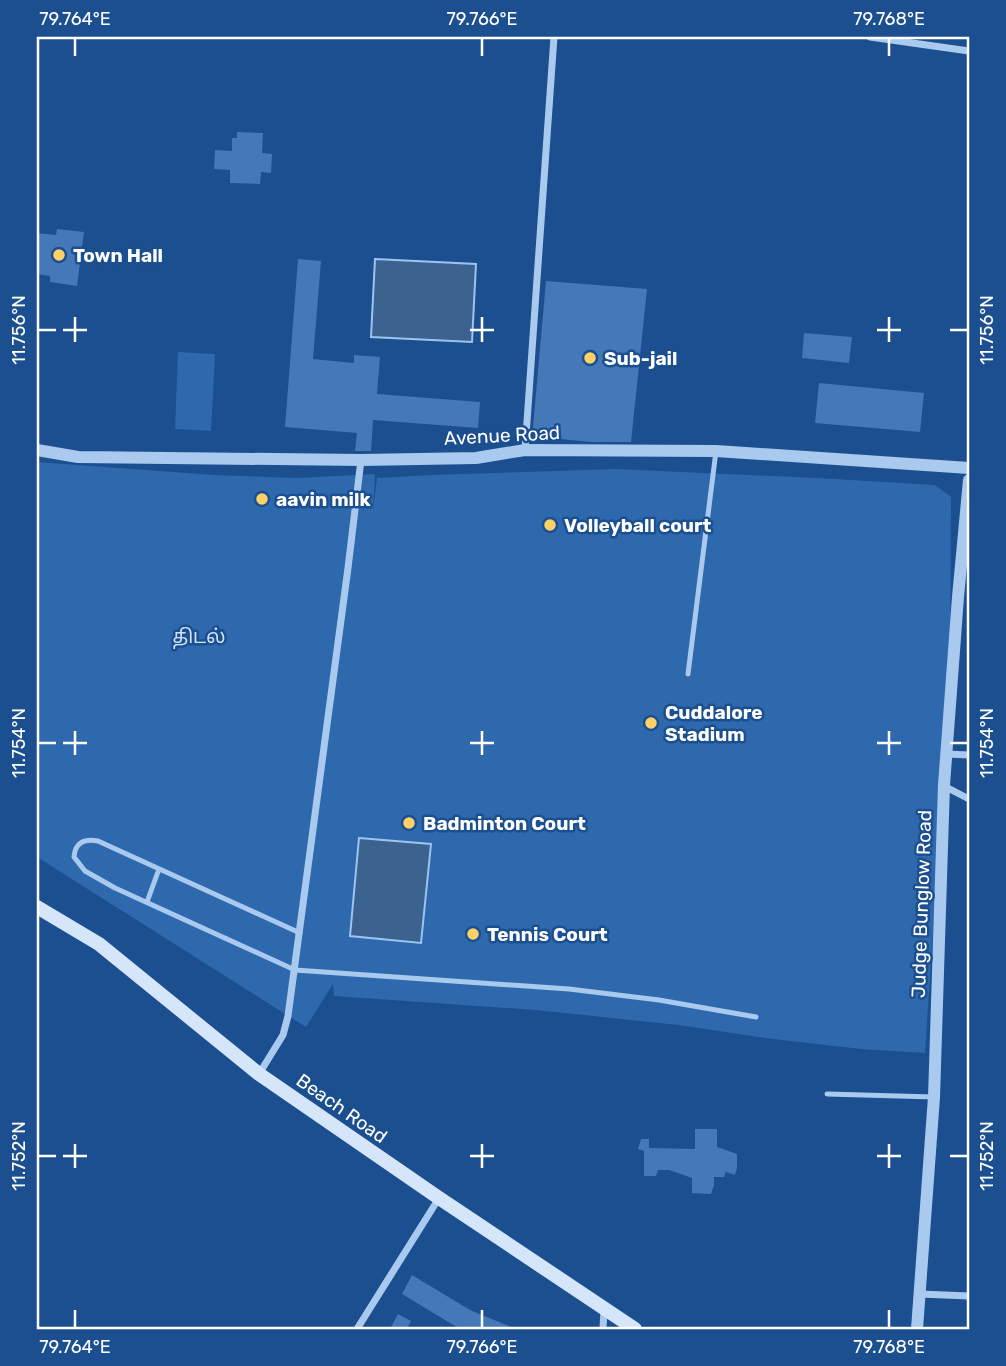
<svg xmlns="http://www.w3.org/2000/svg" width="1006" height="1366" font-family="Rubik,'Noto Sans Tamil',sans-serif">
<style>
.green{fill:#2e69ad}
.water{fill:#3c6290;stroke:#9cc4f0;stroke-width:2}
.building{fill:#4478b7}
.lines{fill:none;stroke-linecap:round;stroke-linejoin:round}
.service{stroke:#a9c9ee;stroke-width:5}
.minor{stroke:#a9c9ee;stroke-width:7}
.tertiary{stroke:#a9c9ee;stroke-width:12}
.secondary{stroke:#d6e6fa;stroke-width:14}
.ticks{fill:none;stroke:#fff;stroke-width:2.5}
.poi-dot{fill:#ffd166;stroke:#1b4f8f;stroke-width:2.5}
.labels{text-anchor:middle;stroke-width:5;stroke-linejoin:round;paint-order:stroke}
.poi-label{font-size:19px;font-weight:bold;fill:#fff;stroke:#1b4f8f;text-anchor:start}
.street-label{font-size:19px;fill:#fff;stroke:#1b4f8f}
.park-label{font-size:19px;fill:#cfe3fa;stroke:#1b4f8f}
.neatline{fill:none;stroke:#fff;stroke-width:2.5}
.ticks-label{font-size:18px;text-anchor:middle;fill:#fff}
</style>
<rect width="100%" height="100%" fill="#1b4f8f"/>
<path class="green" d="M178 352 215 354 211 431 175 429Z
M37 462 214 475 298 478 375 474 373 511 377 478 432 475 616 469 817 478 935 485 951 497 950 674 925 1053 861 1049 773 1039 678 1025 536 1010 334 996 333 984 306 1027 37 857Z"/>
<path class="water" d="M375 259 476 264 472 342 371 337Z
M359 838 431 844 421 943 350 936Z"/>
<path class="building" d="M237 132 263 133 262 153 272 154 271 173 261 172 260 184 230 183V170L214 169 215 150 232 151V138H237Z
M57 229 84 232 77 286 50 282V276L37 274V233L56 235Z
M298 259 321 261 313 359 354 363V355L380 357 377 394 480 402 478 428 373 420 371 451H355L357 433 285 427Z
M546 281 647 289 631 442H591L539 437 533 427Z
M804 333 852 337 849 363 802 358Z
M819 383 924 393 920 432 815 423Z
M695 1129H717V1147L737 1154V1168L735 1175 726 1172 724 1177H714V1185L711 1194 692 1193V1178L669 1170H658L656 1176H644V1151L638 1149 641 1139H649V1148L695 1149Z
M412 1275 470 1310 516 1329H460L402 1294Z
M398 1314 411 1321 407 1329H390Z"/>
<g class="lines">
<path class="service" d="M688 674 716 451
M147 902 159 869
M300 933 98 841C84 838 75 843 74 857L85 871 115 888 295 970 569 989 659 1000 756 1017
M827 1094 934 1097"/>
<path class="minor" d="M870 37 969 51
M525 450 554 37
M946 754 969 755
M944 786 969 799
M259 1074 283 1035 288 1016 348 568 361 460
M920 1294 969 1296
M357 1329 439 1198
M603 1329 604 1309"/>
<path class="tertiary" d="M37 450 78 457 361 460 476 458 525 450 716 451 969 468
M917 1329 934 1097 944 785 958 597 969 480"/>
<path class="secondary" d="M37 907 99 944 259 1074 439 1198 635 1329"/>
</g>
<path class="ticks" d="M75 38V56M482 38V56M889 38V56M75 317V342M482 317V342M889 317V342M38 330H56M63 330H87M470 330H494M877 330H901M950 330H968M75 731V755M482 731V755M889 731V755M38 743H56M63 743H87M470 743H494M877 743H901M950 743H968M75 1144V1168M482 1144V1168M889 1144V1168M38 1156H56M63 1156H87M470 1156H494M877 1156H901M950 1156H968M75 1310V1328M482 1310V1328M889 1310V1328"/>
<g class="poi-dot">
<circle cx="59" cy="255" r="7"/>
<circle cx="590" cy="358" r="7"/>
<circle cx="262" cy="499" r="7"/>
<circle cx="550" cy="525" r="7"/>
<circle cx="651" cy="723" r="7"/>
<circle cx="409" cy="823" r="7"/>
<circle cx="473" cy="934" r="7"/>
</g>
<g class="labels">
<g class="poi-label">
<text x="73" y="262">Town Hall</text>
<text x="604" y="365">Sub-jail</text>
<text x="276" y="506">aavin milk</text>
<text x="564" y="532">Volleyball court</text>
<text x="665" y="719">Cuddalore<tspan x="665" dy="22">Stadium</tspan></text>
<text x="423" y="830">Badminton Court</text>
<text x="487" y="941">Tennis Court</text>
</g>
<g class="street-label">
<text transform="translate(502 435) rotate(-3)" y="7">Avenue Road</text>
<text transform="translate(921 904) rotate(-88)" y="7">Judge Bunglow Road</text>
<text transform="translate(342 1108) rotate(35)" y="7">Beach Road</text>
</g>
<g class="park-label">
<text x="199" y="643">திடல்</text>
</g>
</g>
<rect width="1006" height="1366" fill="none" stroke="#1b4f8f" stroke-width="77"/>
<rect x="38" y="38" width="930" height="1290" class="neatline"/>
<g class="ticks-label">
<text x="75" y="25">79.764°E</text>
<text x="482" y="25">79.766°E</text>
<text x="889" y="25">79.768°E</text>
<text transform="translate(19 330) rotate(-90)" y="6">11.756°N</text>
<text transform="translate(987 330) rotate(-90)" y="6">11.756°N</text>
<text transform="translate(19 743) rotate(-90)" y="6">11.754°N</text>
<text transform="translate(987 743) rotate(-90)" y="6">11.754°N</text>
<text transform="translate(19 1156) rotate(-90)" y="6">11.752°N</text>
<text transform="translate(987 1156) rotate(-90)" y="6">11.752°N</text>
<text x="75" y="1353">79.764°E</text>
<text x="482" y="1353">79.766°E</text>
<text x="889" y="1353">79.768°E</text>
</g>
</svg>
